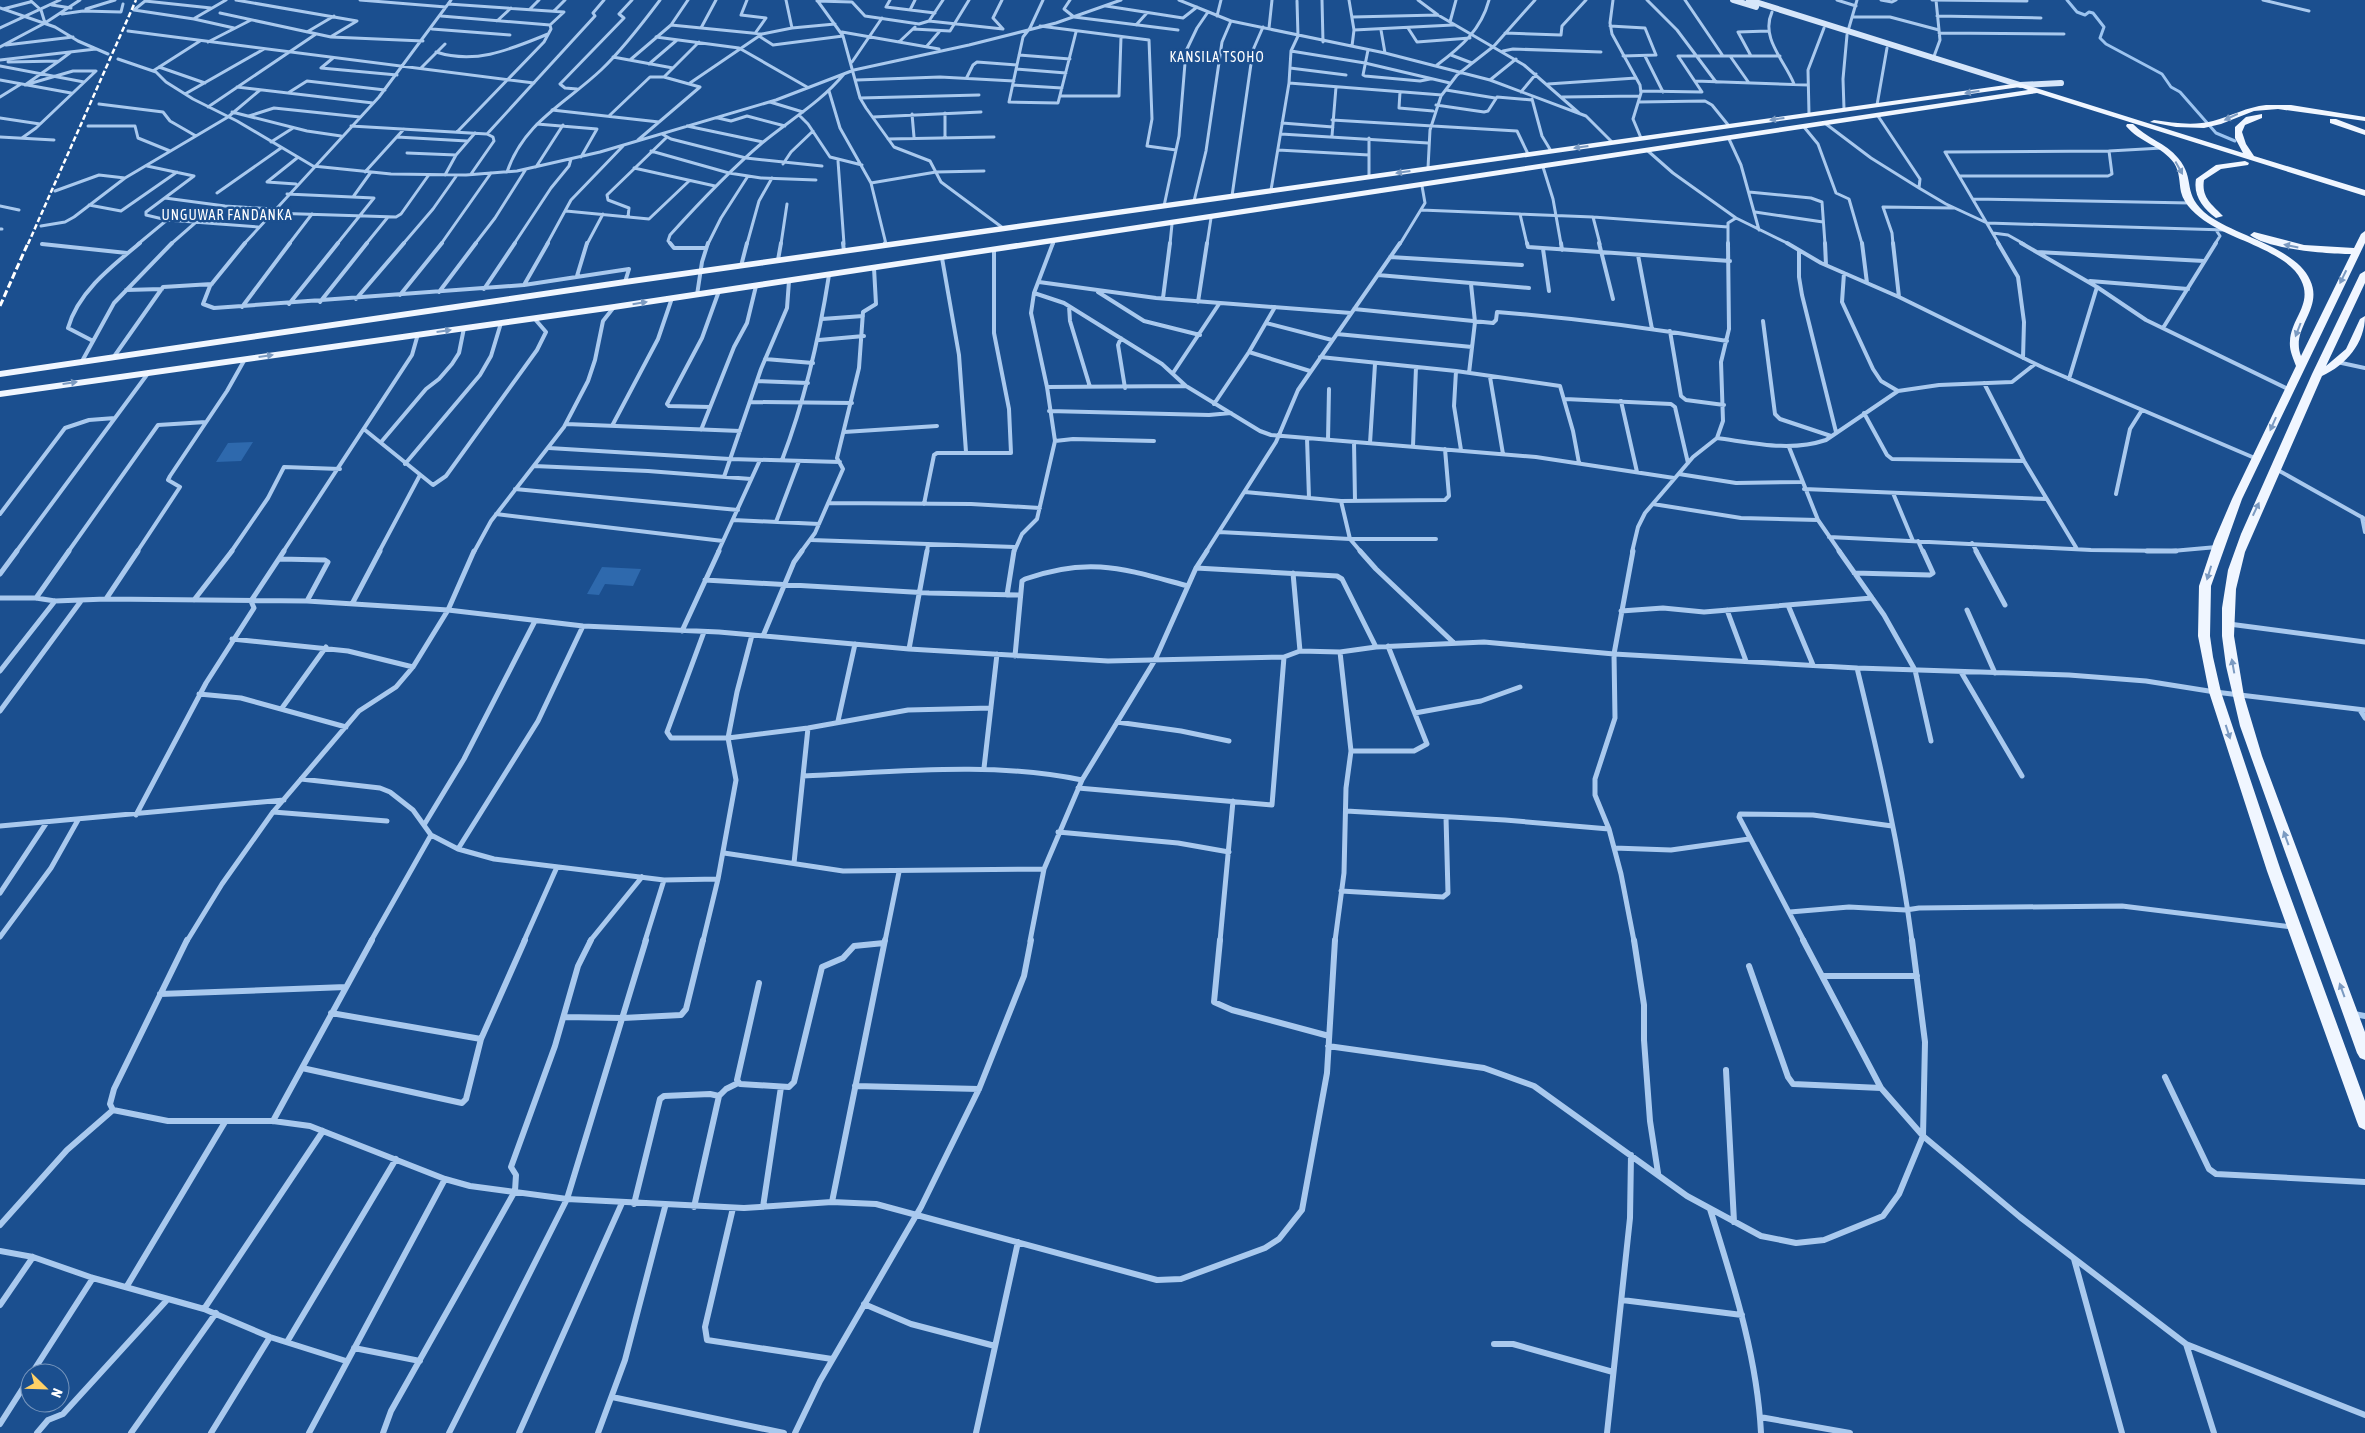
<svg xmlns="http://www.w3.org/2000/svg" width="2365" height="1433" font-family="'Asap Condensed',sans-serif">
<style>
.green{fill:#2e69ad}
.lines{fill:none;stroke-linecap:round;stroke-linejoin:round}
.stream{stroke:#9cc4f0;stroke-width:3}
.street-far3{stroke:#a9c9ee;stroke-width:3}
.street-far2{stroke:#a9c9ee;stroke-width:4}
.street-far1{stroke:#a9c9ee;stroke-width:5}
.street{stroke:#a9c9ee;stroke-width:6}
.secondary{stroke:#d6e6fa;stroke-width:6}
.primary{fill:#f0f6ff;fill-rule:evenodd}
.rail-far1{stroke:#fff;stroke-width:2.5;stroke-dasharray:5.5 2.5;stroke-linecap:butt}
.rail{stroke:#fff;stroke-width:3;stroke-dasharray:7 3;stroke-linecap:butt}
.oneway{fill:#7b9ac1}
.labels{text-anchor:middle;stroke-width:5;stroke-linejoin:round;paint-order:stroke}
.far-quarter-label{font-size:14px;letter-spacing:1px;fill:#fff;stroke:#1b4f8f}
</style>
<rect width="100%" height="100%" fill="#1b4f8f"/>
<path class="green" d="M253 442 241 461 216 462 228 443Z
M602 567 641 569 633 586 605 584 599 595 587 594Z"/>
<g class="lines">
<path class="stream" d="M2067 0 2077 12 2085 15 2089 12 2093 13 2104 27 2100 38 2106 44 2162 74 2171 87 2180 92 2216 133 2235 141"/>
<path class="street-far3" d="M236 0 357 21 332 36
M360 0 446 7
M747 0 741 15 766 18 756 32
M786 0 792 28
M817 0 843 36 860 98 866 108 894 147 930 161 941 182 1003 228
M890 0 886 7 935 13
M1002 0 993 18 1003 29
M1043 0 1030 28 1023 37 1009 102 1058 103 1076 32
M1070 0 1064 9 1074 17 1178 30
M1179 0 1231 21 1385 53 1490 80 1586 116 1612 142
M1322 0 1323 42
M1349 0 1354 30 1352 46
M1418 0 1438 15 1524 65 1579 113
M1613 0 1610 23 1612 34 1640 85 1641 93 1633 119 1641 138
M1647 0 1677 30 1716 82
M1685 0 1723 56
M1837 0 1856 6
M1881 0 1892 2 1896 0
M1932 0 2027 1
M2263 0 2309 11
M31 1 41 10 45 23
M817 1 852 2 865 16 919 24 929 21 1003 29
M448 4 564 12 550 25 551 29 544 42 457 132
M52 5 71 8
M1106 6 1183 18 1197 7
M0 8 55 27 78 41 108 54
M211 8 145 1 134 10 194 19 234 28
M3 9 30 2
M86 9 115 0
M530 9 539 0
M910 10 915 0
M554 11 565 0
M1772 12C1760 38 1785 61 1794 84
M220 13 331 37 423 41
M62 14 83 11 121 12 123 4
M441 16 550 25
M1217 16 1221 0
M1937 16 2041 18
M1352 17 1438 15
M1852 17H1890L1939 30
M195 18 226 0
M497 21 511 8
M929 21 943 0
M1450 22 1456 0
M671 25 762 34 792 28 835 24
M1136 25 1146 14
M1040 26 1149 40 1152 119 1147 146 1176 150
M1610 26 1645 28 1656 55 1623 56
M0 28 60 0
M701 28 716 0
M1269 28 1272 0
M1408 28 1417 42 1470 38
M432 29 510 35
M913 29 950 31 969 0
M1354 30 1453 25
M1381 30 1385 53
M128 31 534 83
M1848 31 1857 0
M307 32 334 16
M842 32 939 49
M1505 33 1561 35 1562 26 1586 0
M1939 33 2064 34
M759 36 773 45 843 36
M656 37 739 48 807 87
M208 42 251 20
M899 42 915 27
M6 45 73 37
M927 46 939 32
M0 47 45 23 80 0
M1368 50 1363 75 1365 76 1420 81 1430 79
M1291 51 1365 63 1450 83
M1503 51 1513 49 1601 52
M436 52C476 65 511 49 548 34
M1019 55 1070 59
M1451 55 1472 63
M1645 56 1663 92
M1730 56 1749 83
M1751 56 1738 32 1768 31
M613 57 673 68
M333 58 321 68 397 75
M118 59 156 72 166 82 193 99 237 121 313 166 391 174 466 175 517 171 600 152 776 100 854 70 969 45 1056 23 1121 0
M1933 59 1940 40 1936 0
M0 60 96 49
M630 60 671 25 688 0
M8 62 59 61 71 52
M852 62 882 18
M649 64 677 40
M1437 65C1461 47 1481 30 1489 0
M0 66 84 82
M159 67 205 83
M421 68 445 44
M1290 68 1346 75
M1016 69 1066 73
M153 71 200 41
M664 77 699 42
M967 77 973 65 977 62 1017 65
M0 80 71 93
M857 80 940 77 1014 81
M1490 80 1516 59
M1695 81 1808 85
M690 83 762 34
M1289 83 1442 95
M1548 84 1636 78
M1013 85 1062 88
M237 87 373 103
M577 89 565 88 560 84 624 18 619 14 632 0
M1446 90 1495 98
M829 91 840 128 871 183 886 244
M1642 91 1702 92 1678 56H1780
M1400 92 1399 108 1433 111
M1521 92 1536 74
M288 93 307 81 385 90
M185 94 264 49
M1060 96H1119L1121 37
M0 97 21 84
M1562 97 1640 96
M860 98 979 95
M1532 99 1542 136 1551 151
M770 102 803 112
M1639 102 1705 101 1712 105 1729 126
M99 104 163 112 170 121 196 136
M1436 105 1484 112 1488 111 1497 97 1532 100
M1877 105 1887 48
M208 107 316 34
M1844 109 1843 79 1847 35
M552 110 659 122
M232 112 307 131 341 136
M945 113V137
M912 114 914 137
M1809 114 1808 70 1824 28
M610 115 650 77H664L700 87 638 140
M799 115 808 124 830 157 862 165
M249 116 274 108 360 117
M1878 116 1920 179 1919 188
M873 117 981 112
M0 118 40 124
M718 118 731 121 747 116 785 126
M1332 120 1517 131 1528 154
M1282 123 1333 127
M537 124 597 129 581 157
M1826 124 1871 158 1919 188 1946 204 1987 223 2226 230
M88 126H135L138 138 170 151
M351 126 487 134 493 137 494 141 471 174
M687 126 763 142
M1804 127 1818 144 1836 193 1849 199 1862 244
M487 134 595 16 593 13 604 0
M662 134 671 139 746 158 822 166
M1281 134 1428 143
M1332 136 1336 87
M0 137 54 140
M397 137 467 141
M22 138 36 128 96 71H73L25 85 59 61
M1369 138V177
M888 139 994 137
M1729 139 1741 165 1759 230
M271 142 293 128
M1278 150 1369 155
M651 151 729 173 761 178 816 180
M1648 151 1673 173 1736 218 1789 244
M407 153 456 155
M838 161 844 244
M783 164 791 152 813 131
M147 166 194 176 146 212V215L167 220 258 227
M536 167 563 125
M1543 167 1553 199 1561 244
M634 168 715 186
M1428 168 1430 130 1441 96 1457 75 1494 46 1535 0
M365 172 404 129
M507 172C524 122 565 104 601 70 623 49 642 24 660 0
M445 175 456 155 475 133
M1960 176H2108L2112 174 2109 151
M871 183 936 172 984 171
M296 184 267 182 297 158
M1271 190 1289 83 1291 51 1298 36 1297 1
M55 191 99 175 125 178
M1749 192 1811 198 1822 202 1825 244
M217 193 281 148
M287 194 374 198 337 244
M1232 196 1253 50 1263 27
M353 197 371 172
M165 198 225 206 274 209
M1973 199 2190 203
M1194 201 1206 151 1222 42 1231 21
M89 205 121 211 177 172
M0 206 19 210
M1164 206 1179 136 1186 51 1197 28 1208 12
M1421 210 1593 217 1728 227
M566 211 649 219 689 181
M1755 212 1823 222
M270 213 396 217 401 214 428 176
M1520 214 1527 244
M628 217 629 208 608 200 607 195 667 137
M1593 217 1600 244
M41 226 65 222 74 217 125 178 228 117 260 90
M0 229H2
M1993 233 2008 235 2024 244
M138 244 167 220
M171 244 195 223
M244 244 379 97 451 0
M289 244 312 214
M366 244 388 217
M403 244 433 209 457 175
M441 244 491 173
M475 244 495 218 526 169
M514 244 551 188 569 166 571 159
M547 244 571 200 623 146
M587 244 603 214
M671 244 668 241 670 235C699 203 729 171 762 143 790 120 821 102 844 74
M708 244 721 218 748 176
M747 244 759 201 772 178
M781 244 787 204
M1053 244 1054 241
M1170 244 1172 224
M1207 244 1211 218
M1400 244 1425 203 1422 186
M1728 244V223L1736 218
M1893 244 1892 233 1883 207 1953 208
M1999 244 1945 152 2109 151 2162 148
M2215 244 2220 236 2216 230"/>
<path class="street-far2" d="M245 243 210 286 203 304 214 308 524 285 629 269 625 282
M670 243 674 248H705
M843 243 844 251
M885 243 886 245
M1527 243 1528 247 1730 261
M1561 243 1562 250
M1599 243 1613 299
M1787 243 1821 263 1899 297 2044 368 2257 459
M1825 243 1826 265
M1862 243 1867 283
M1893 243 1899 297
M1998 243 2018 277 2024 322 2023 358
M2021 243 2097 287 2146 320 2290 390
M42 244 127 253
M1543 249 1549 291
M1799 251V277L1802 295 1836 432
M2037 252 2204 261
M1638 255 1652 329
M1390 257 1522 265
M942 258 959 355 966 452
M778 260 781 243
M741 266 747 243
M1844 273 1842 302 1873 369 1881 381 1898 391
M1378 275 1529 288
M577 276 587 243
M2090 281 2188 289
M1039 282 1156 298 1351 313
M524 285 548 243
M484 289 515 243
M126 290 162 289
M439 292 476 243
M1098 292 1144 321 1200 335
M1034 293 1064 303 1162 364 1186 386 1260 431 1271 435 1536 457 1674 478
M400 295 442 243
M697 295 702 262 708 243
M1163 298 1170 243
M356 299 404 243
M320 302 367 243
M1198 302 1207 243
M289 304 338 243
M1069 306 1070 321 1090 387
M242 307 290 243
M1354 309 1493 323 1496 320 1497 312C1574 318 1651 328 1727 341
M822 319 863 316
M1763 321 1775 414 1780 419 1831 436
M1266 323 1332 340
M2163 328 2216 243
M1670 331 1681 396 1686 400 1724 405
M1337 334 1472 347
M1121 338 1118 345 1125 388
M819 340 864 336
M93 341 68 328C78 292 112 266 140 243
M1249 352 1310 371
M1320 357 1456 371 1560 386 1573 431 1579 463
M113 358 163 287 212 284
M765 359 813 363
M2337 362 2365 368
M81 363 114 303 172 243
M1456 371 1454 406 1461 450
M1173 373 1219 304
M1469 373 1475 322 1471 284
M1490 377 1503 454
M2069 379 2097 287
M757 381 808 383
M1984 383 2024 461 2077 549
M1047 387 1186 386
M1565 399 1671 404 1675 407 1688 463
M1621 401 1637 472
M750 402 852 403
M1214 404 1249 352 1275 307
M710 407 669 406 667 404 702 338 719 291
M1049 411 1209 415 1231 413
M1864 413 1887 455 1892 459 2024 461
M566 424 740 431
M612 426 658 339 672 298
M365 430 433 485 446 476 537 350 546 332 534 318
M701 430 734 347 747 323 756 286
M844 432 937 426
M1307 438 1309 498
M1717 438C1754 443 1790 452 1826 440L1898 391 1939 385 2012 382 2035 364
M1328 440 1329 389
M382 441 426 389 439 379 452 364 459 353 464 328
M1055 441 1073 439 1154 441
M1354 442 1355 501
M1370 443 1375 364
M1413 446 1416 367
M1789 447 1818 520 1840 552
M549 448 730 459 840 462
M782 460C805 400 819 339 829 275
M405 464 480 375 491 356 501 323
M534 466 648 471 751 479
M2276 469 2365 519
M1679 474 1736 483 1801 482
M724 477 761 369 787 308 789 281
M515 489 738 510
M1804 489 2046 499
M1245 492 1341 501 1445 500 1449 496 1445 449
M1893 493 1913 541
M2116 494 2130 429 2142 410
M1341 501 1350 539 1361 552
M829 503 971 504 1040 508
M924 504 934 455 937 453H1011L1009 409 994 333V250
M1653 504 1741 518 1818 520
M0 514 65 428 89 420 115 418
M496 514 723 541
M2362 517 2365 532
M733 520 819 524
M776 522 799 461
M1219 532 1350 539H1436
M1829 537 2091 550 2172 551 2217 547
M811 540 1015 547
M1918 541 1923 552
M1972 543 1977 552
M16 552 149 372
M68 552 158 425 206 422
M137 552 180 487 168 480 170 476 227 391 245 359
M231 552 268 498 284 467 340 469
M283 552 412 355 418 334
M379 552 420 475
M474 552 491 521 564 427 588 381 595 360 603 321 614 307
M718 552 760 460
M801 552 815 533 843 469 837 458 859 368 863 312 876 304 874 268
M927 552 928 544
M1014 552 1022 534 1037 519 1055 441 1047 387 1031 313 1034 293 1053 243
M1206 552 1276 442 1298 390 1400 243
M1632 552 1638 527 1645 513 1693 457 1717 438 1723 421 1721 362 1729 329 1728 243"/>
<path class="street-far1" d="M1360 551 1376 569 1453 642
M1633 551 1614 654 1615 718 1595 779V795L1609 829 1621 874 1634 941
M1839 551 1884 615 1915 670 1931 741
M1976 551 2005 605
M2147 551H2176
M280 559 325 560 328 562 307 601
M1196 568 1337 576 1342 579 1376 647
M1293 573 1300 651
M1854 573 1930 575 1933 573 1923 551
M0 574 17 551
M705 580 929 593 1020 595
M1007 595 1014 551
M0 598H36L55 601 106 599 307 601 448 610 583 626 719 632 909 649 1108 661 1284 657 1300 651 1340 652 1376 647 1484 642 1614 654 1857 668 2069 675 2146 681 2215 692 2365 710
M36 598 69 551
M106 599 138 551
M194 600 232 551
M352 604 380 551
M1788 605 1813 665
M1727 610 1746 661
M1967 610 1995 673
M1621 611 1663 608 1704 612 1872 598
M2229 624 2365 642
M682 631 719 551
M704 632 667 732 671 738H728L808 728 908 710 991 708
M763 636 794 562 802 551
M232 639 348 651 413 667
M909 649 927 551
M1015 656 1022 581 1025 579C1090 556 1124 569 1188 586
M1857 668C1879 758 1900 849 1912 941
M0 671 55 601
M1961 672 2022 776
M199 694 241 698 346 727
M282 708 326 647
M2360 710 2365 718
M0 711 81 601
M1415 713 1481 701 1520 687
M838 721 855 644
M1117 722 1181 731 1229 741
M1351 751H1414L1427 744 1388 646
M984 768 997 654
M803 776C896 772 990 761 1082 780
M301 779 380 788 390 792 413 810 431 835 458 849 494 859 664 880 718 879 736 780 728 738 737 692 752 635
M1078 788 1272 805 1284 657
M1346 811 1505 820 1609 829
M273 812 387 821
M136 815 206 683 254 608 251 601 284 551
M424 825 464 759 535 621
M0 826 284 800
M1058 832 1178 843 1229 852
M1614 848 1671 850 1749 839
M458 849 538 721 583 626
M724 853 843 871 1044 869
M794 863 808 728
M1341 891 1443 897 1448 893 1446 817
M0 893 47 822
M1790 912 1849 907 1906 910 1919 908 2122 906 2292 927
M0 937 51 868 78 820
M187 941 222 884 273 812 359 711 396 687 413 667 448 610 474 551
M371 941 431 835
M524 941 557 867
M590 941 642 877
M645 941 664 880
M703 941 718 879
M885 941 899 872
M1030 941 1044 869 1082 780 1155 660 1196 568 1207 551
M1220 941 1233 801
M1335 941 1344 873 1346 788 1351 751 1340 652
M1804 941 1739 817 1740 814 1813 815 1892 826"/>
<path class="street" d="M1220 940 1214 1002 1232 1010 1329 1036
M1634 940 1644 1005V1040L1650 1121 1658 1173
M1803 940 1881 1088 1923 1136 2020 1217 2186 1344 2365 1415
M1749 966 1788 1077 1793 1084 1881 1088
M1822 976H1917
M759 983 737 1080 740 1084 789 1087 794 1082 822 967 843 958 854 946 884 943
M160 994 346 987
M331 1013 481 1039
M2354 1014 2365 1016
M564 1017 623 1018 681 1015 686 1009 703 940
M1328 1046 1484 1068 1534 1086 1687 1196 1761 1236 1796 1243 1824 1240 1883 1216 1899 1194 1923 1136 1925 1042 1912 940
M302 1068 462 1103 466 1099 481 1039 525 940
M1726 1070 1734 1222
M2165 1077 2209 1169 2216 1174 2365 1182
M855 1086 979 1089
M113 1110 168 1121H273L310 1126 445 1179 470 1186 567 1199 744 1208 832 1202 876 1204 1157 1280 1181 1279 1265 1248 1279 1239 1302 1210 1327 1073 1335 940
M113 1110 110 1104 114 1089 187 940
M273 1121 372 940
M832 1202 885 940
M634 1204 660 1099 664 1096 710 1094 719 1096
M694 1207 719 1096 726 1089 738 1083
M763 1207 781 1087
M733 1208 705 1327 707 1340 832 1359
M1710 1209C1733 1283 1757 1355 1761 1433
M0 1225 67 1150 113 1110
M0 1251 33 1257 93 1278 204 1309 270 1337 346 1361
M2074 1259 2122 1433
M127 1286 225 1122
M1622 1300 1742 1315
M864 1304 911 1324 995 1346
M0 1305 33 1257
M204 1309 323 1131
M287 1342 396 1159
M1494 1344H1513L1613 1372
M2186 1344 2214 1433
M354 1348 420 1361
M32 1373 93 1278
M612 1397 784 1433
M1760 1417 1850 1433
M0 1424 30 1377
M37 1433 48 1420 63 1414 167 1300
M131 1433 216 1313
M211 1433 270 1337
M309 1433 445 1179
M383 1433 391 1411 515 1191 516 1175 511 1167 555 1046 578 966 591 940
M449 1433 567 1199 646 940
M519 1433 622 1203
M598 1433 625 1360 665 1207
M795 1433 820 1381 921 1207 979 1089 1024 976 1031 940
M976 1433 1018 1242
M1607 1433 1630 1218 1631 1155"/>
<path class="secondary" d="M1733 0 1756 7
M1749 0 2020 85 2061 83"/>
<path class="primary" d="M2020 83 2243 153 2235 138V127L2246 117 2262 114V118L2245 125 2242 132 2246 144 2254 156 2365 190V196L2037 93 614 310 0 397V391L614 304 2028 90 2020 87 625 285 0 377V371L625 279Z
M2266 105H2291L2365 117V121L2278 109 2254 111 2221 124 2204 128 2176 127 2150 122 2154 120C2173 123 2194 126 2213 121 2231 116 2247 107 2266 105Z
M2330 119H2336L2365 130V135L2330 123Z
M2127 124H2133C2146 138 2166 143 2178 158 2197 180 2180 194 2209 216 2237 236 2296 248 2310 280 2324 309 2290 328 2301 356L2351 254C2328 254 2267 249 2250 235L2254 232 2304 245 2354 248 2361 234 2365 231V243L2242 499 2211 586 2210 636 2213 657 2221 692 2281 871 2365 1101V1130L2359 1127 2357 1122 2267 871 2209 692 2198 636 2199 586 2214 541 2232 499 2296 366C2293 358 2289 350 2290 341 2291 318 2313 304 2301 280 2288 252 2233 240 2208 223 2197 216 2184 205 2181 192 2179 182 2180 172 2174 163 2162 146 2139 142 2126 126Z
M2245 161 2249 163 2248 165 2221 169 2204 180C2201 198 2213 205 2223 216L2216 218C2203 208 2193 196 2196 179L2216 165Z
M2365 271V283L2326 366 2346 349 2360 319 2365 316C2365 343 2346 365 2322 376L2245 552 2236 589 2234 636 2244 696 2262 756 2365 1032V1060L2360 1058 2357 1053 2240 726 2226 666 2222 636V608L2228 570 2241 534 2312 374 2360 274Z"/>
<path class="rail-far1" d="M28 244 136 0"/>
<path class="rail" d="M0 306 28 243"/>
</g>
<defs><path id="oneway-solid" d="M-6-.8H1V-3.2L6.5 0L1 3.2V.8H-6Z" transform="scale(1.25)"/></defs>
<g class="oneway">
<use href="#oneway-solid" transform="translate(1972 92) rotate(172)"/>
<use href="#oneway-solid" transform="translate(2231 117) rotate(155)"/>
<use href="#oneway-solid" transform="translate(1777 119) rotate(172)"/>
<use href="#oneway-solid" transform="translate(1581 147) rotate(172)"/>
<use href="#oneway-solid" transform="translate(2179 168) rotate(61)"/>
<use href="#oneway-solid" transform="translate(1403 172) rotate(172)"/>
<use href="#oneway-solid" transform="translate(2291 246) rotate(-168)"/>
<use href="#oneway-solid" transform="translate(2343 277) rotate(116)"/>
<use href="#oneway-solid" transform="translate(640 303) rotate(-9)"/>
<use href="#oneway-solid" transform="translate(2298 330) rotate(111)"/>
<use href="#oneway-solid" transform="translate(444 331) rotate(-8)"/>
<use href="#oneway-solid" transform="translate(266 356) rotate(-8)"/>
<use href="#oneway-solid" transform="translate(70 383) rotate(-8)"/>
<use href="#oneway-solid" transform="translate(2273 424) rotate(114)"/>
<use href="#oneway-solid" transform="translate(2256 509) rotate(-65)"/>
<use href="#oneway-solid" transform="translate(2209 573) rotate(107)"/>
<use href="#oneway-solid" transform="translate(2233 666) rotate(-100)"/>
<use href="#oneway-solid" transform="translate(2228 732) rotate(72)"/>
<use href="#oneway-solid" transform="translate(2286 838) rotate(-110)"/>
<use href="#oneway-solid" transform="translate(2342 990) rotate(-110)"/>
</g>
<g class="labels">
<g class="far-quarter-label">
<text x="1217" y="62">KANSILA TSOHO</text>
<text x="227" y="220">UNGUWAR FANDANKA</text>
</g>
</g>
<g transform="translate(45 1388) rotate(113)"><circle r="24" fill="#1b4f8f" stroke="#7695bc"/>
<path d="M0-4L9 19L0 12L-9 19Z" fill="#ffd166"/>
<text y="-8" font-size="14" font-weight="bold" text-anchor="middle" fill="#ffffff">N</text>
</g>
</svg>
